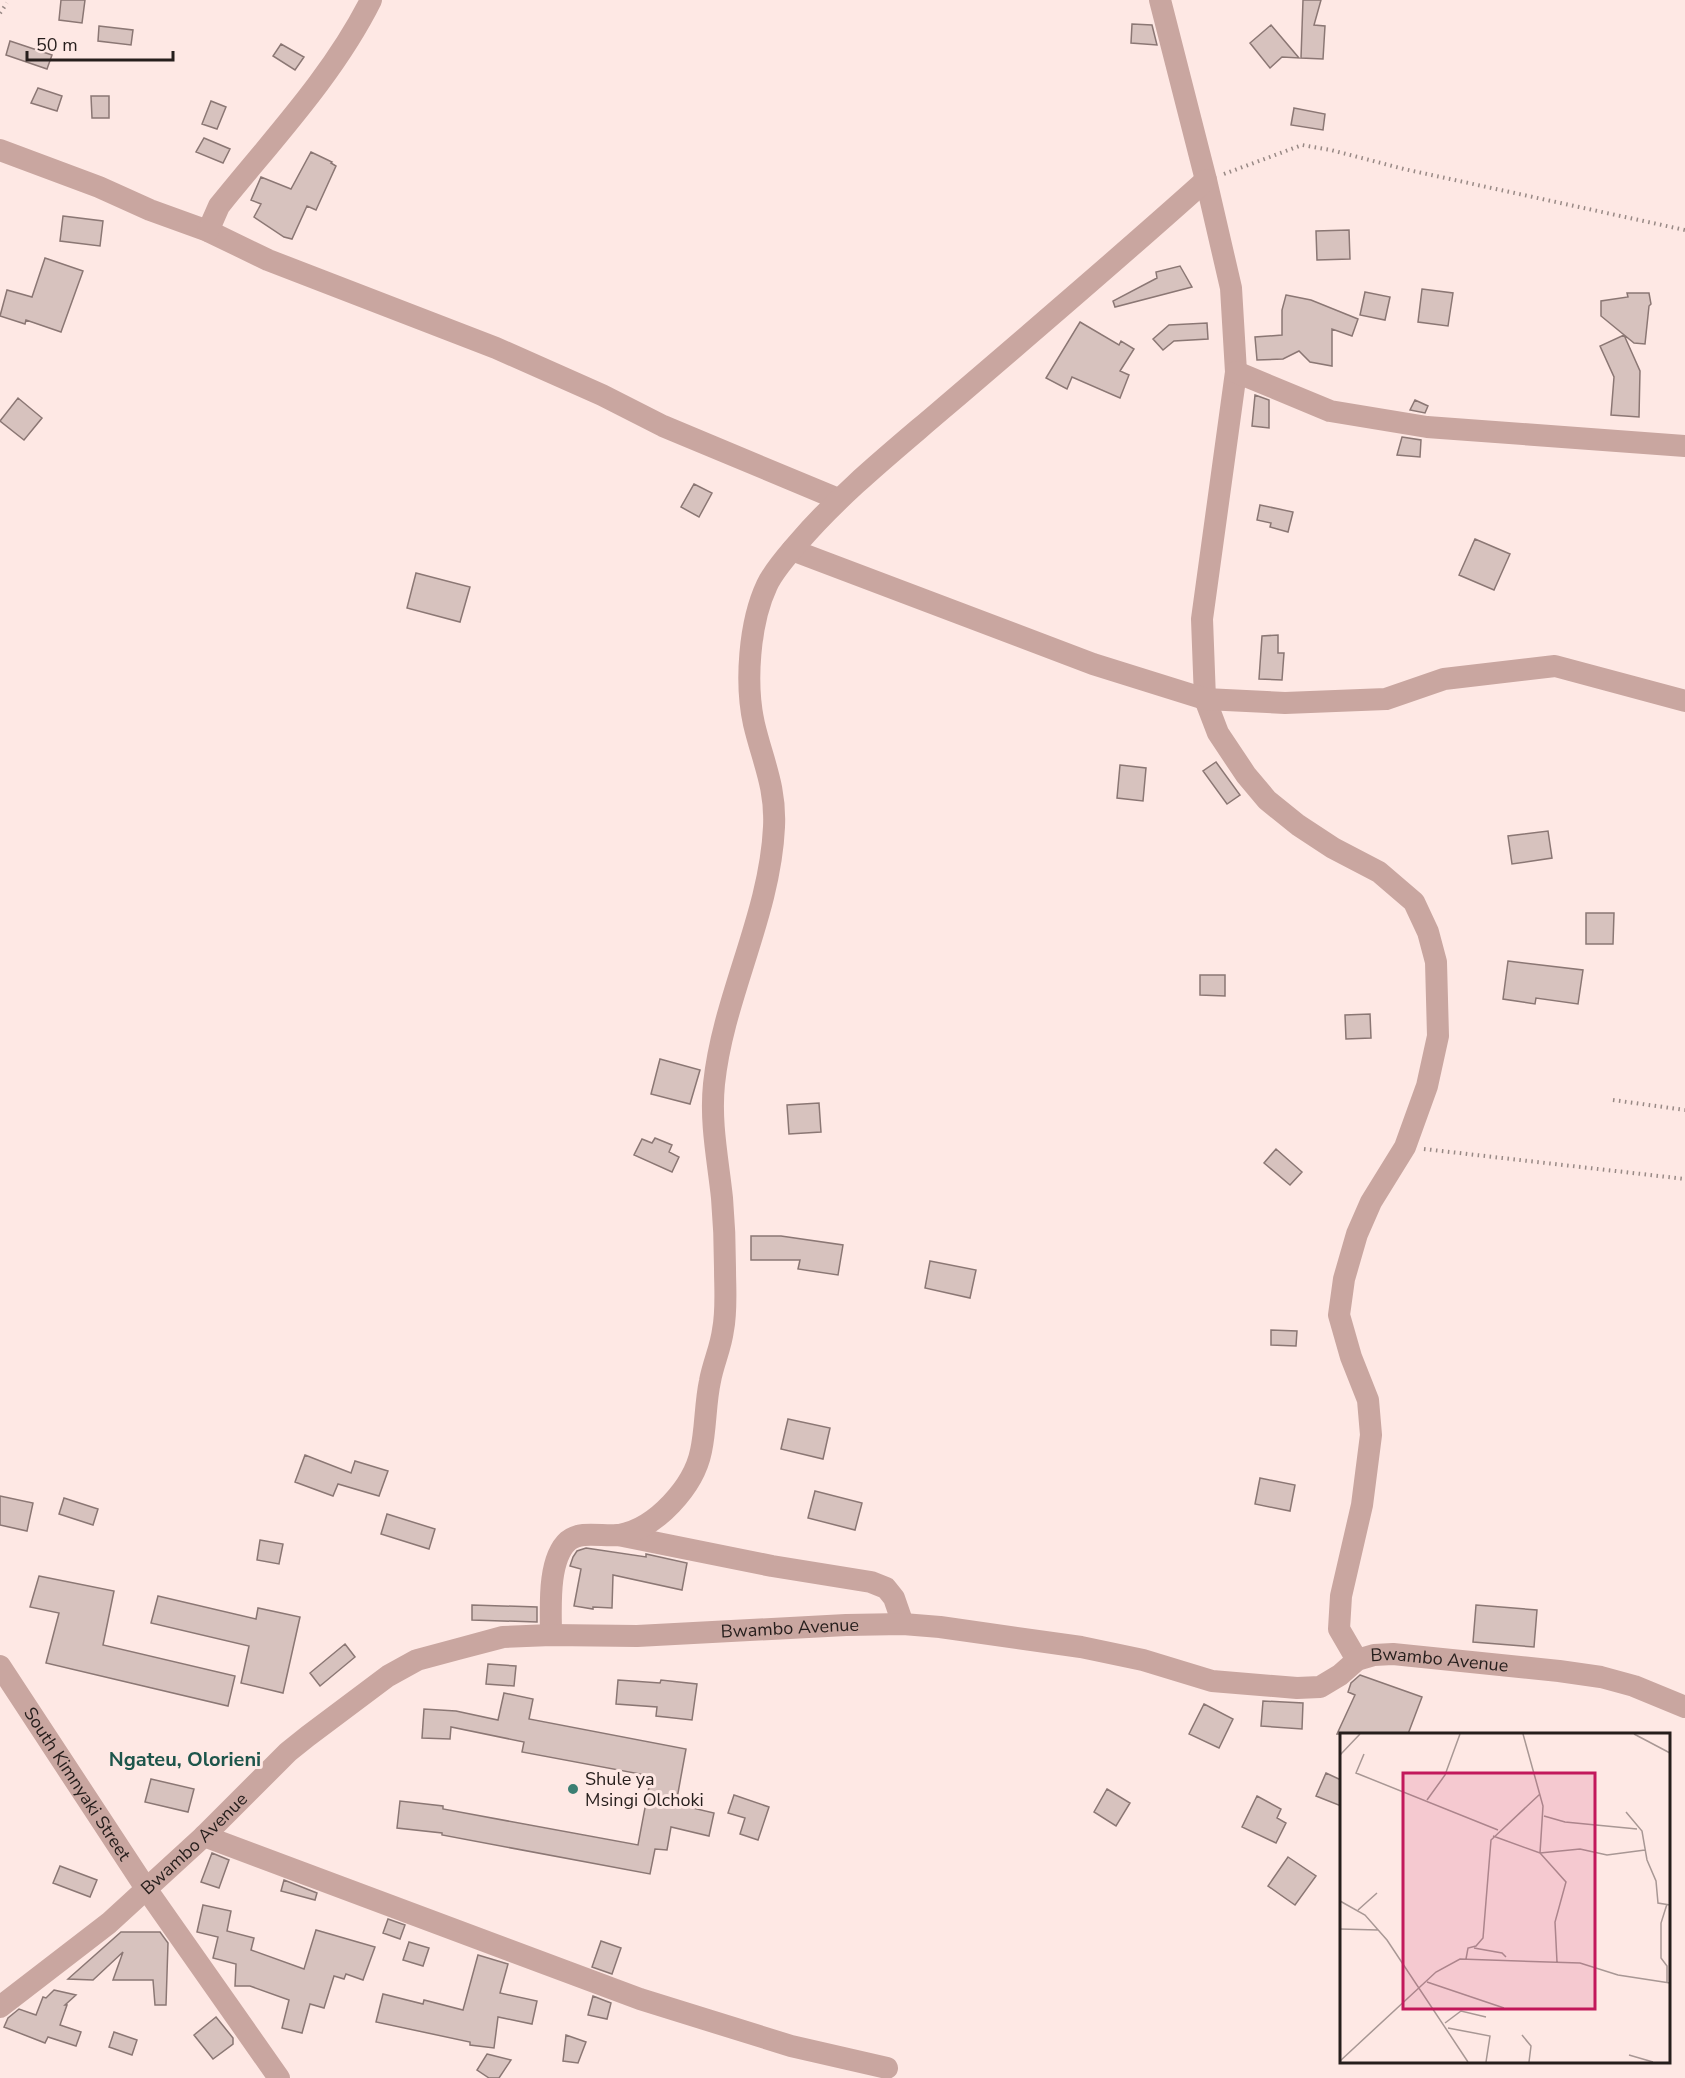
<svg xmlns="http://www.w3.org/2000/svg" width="1685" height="2078" font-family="'Nunito Sans',sans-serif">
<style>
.building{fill:#d7c2be;stroke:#8b7774;stroke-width:1.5}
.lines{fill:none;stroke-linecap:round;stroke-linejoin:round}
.path{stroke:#988985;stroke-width:4;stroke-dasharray:1.5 4.5;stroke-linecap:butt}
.street{stroke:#c9a6a0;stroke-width:22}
.poi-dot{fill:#3b7e72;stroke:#fee8e4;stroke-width:2}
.labels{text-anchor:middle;stroke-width:6;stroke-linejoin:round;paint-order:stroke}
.street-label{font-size:18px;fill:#261e1c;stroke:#fee8e4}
.poi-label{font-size:18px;fill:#261e1c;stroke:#fee8e4;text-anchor:start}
.neighbourhood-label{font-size:20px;font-weight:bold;fill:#1d554b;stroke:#fee8e4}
.inset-road{fill:none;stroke:#a89794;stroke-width:1.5}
.view{fill:#c2185b;fill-opacity:0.15;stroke:#c2185b;stroke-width:3}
.inset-edge{fill:none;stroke:#261e1c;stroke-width:3}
</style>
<rect width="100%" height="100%" fill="#fee8e4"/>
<path class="building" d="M61 0H85L82 23 59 20Z
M1303 0H1321L1314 25 1325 26 1323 59 1301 58Z
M1132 24 1152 25 1157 45 1131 43Z
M1271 25 1299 58 1282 57 1270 68 1250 43Z
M99 26 133 30 131 45 98 41Z
M10 41 52 55 47 69 6 55Z
M281 44 304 57 295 70 273 56Z
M38 88 62 96 57 111 31 103Z
M91 96H109V118H92Z
M211 101 226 107 217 129 202 124Z
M1294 108 1325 114 1323 130 1291 125Z
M204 138 230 149 223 163 196 152Z
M311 152 332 162 331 163 336 166 316 210 307 206 292 239 284 237 254 217 261 204 251 200 261 177 291 189Z
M63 216 103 221 100 246 60 241Z
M1349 230 1350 259 1317 260 1316 231Z
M45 258 83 271 61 332 26 320 25 324 0 316 7 290 32 297Z
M1180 266 1192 287 1115 307 1113 301 1157 278 1156 272Z
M1422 289 1453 293 1448 326 1418 322Z
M1365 292 1390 297 1385 320 1360 315Z
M1627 293H1649L1651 304 1649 306 1645 344 1634 343 1601 316V301L1628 297Z
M1286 295 1311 300 1358 319 1352 336 1332 329V366L1310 362 1299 351 1283 359 1257 360 1255 337 1282 335V310Z
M1080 322 1119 345 1121 341 1134 349 1120 371 1129 375 1120 398 1072 377 1067 389 1046 378Z
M1207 323 1208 339 1174 341 1163 350 1153 339 1169 325Z
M1624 335 1640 371 1639 417 1611 415 1614 377 1600 346Z
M1255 395 1269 400V428L1252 426Z
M18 398 42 418 24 440 0 421Z
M1415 400 1428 406 1425 413 1410 410Z
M1402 437 1421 440 1420 457 1397 455Z
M694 484 712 493 699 517 681 507Z
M1260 505 1293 512 1288 532 1270 527 1271 523 1257 520Z
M1475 539 1510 554 1494 590 1459 575Z
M416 573 470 587 460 622 407 608Z
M1278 635V653H1284L1282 680 1259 679 1262 636Z
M1216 762 1240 795 1227 804 1203 771Z
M1120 765 1146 768 1143 801 1117 798Z
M1548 831 1552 858 1512 864 1508 836Z
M1586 913H1614L1613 944H1586Z
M1508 961 1583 970 1578 1004 1536 998 1535 1004 1503 999Z
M1200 975H1225V996L1200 995Z
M1370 1014 1371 1038 1346 1039 1345 1015Z
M660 1059 700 1070 690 1104 651 1094Z
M819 1103 821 1132 789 1134 787 1105Z
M655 1138 672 1145 669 1152 679 1157 672 1172 634 1155 642 1139 652 1143Z
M1276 1149 1302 1172 1290 1185 1264 1163Z
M751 1236H781L843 1245 838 1275 798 1269 800 1260H751Z
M930 1261 976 1270 970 1298 925 1288Z
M1271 1330 1297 1331 1296 1346 1271 1345Z
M788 1419 830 1428 823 1459 781 1449Z
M305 1455 351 1473 355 1461 388 1471 379 1496 338 1484 333 1496 295 1482Z
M1260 1478 1295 1485 1290 1511 1255 1504Z
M815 1491 862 1503 855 1530 808 1518Z
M0 1496 33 1503 27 1531 0 1525Z
M64 1498 98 1509 93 1525 59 1514Z
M387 1514 435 1529 429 1549 381 1534Z
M260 1540 283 1544 279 1564 257 1560Z
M586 1548 646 1557V1554L687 1563 682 1590 613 1575 612 1608 593 1607V1609L574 1606 581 1569 570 1566 573 1557 577 1551Z
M39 1576 114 1591 103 1645 235 1676 228 1706 46 1663 59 1613 30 1607Z
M158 1596 256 1619 258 1608 300 1617 283 1693 241 1683 249 1646 151 1623Z
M472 1605 537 1607V1622L472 1620Z
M1476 1605 1537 1610 1534 1647 1473 1642Z
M345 1644 355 1657 320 1686 310 1673Z
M488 1664 516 1666 514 1686 486 1684Z
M1360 1675 1422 1697 1408 1734H1337L1355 1695 1348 1692 1351 1683Z
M618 1680 660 1683 661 1680 697 1684 692 1720 656 1716 657 1707 616 1704Z
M504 1693 533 1699 529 1719 686 1749 676 1804 714 1813 709 1836 671 1827 667 1850 655 1849 650 1874 442 1835V1833L397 1828 400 1801 443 1806V1809L638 1845 651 1776 522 1752 524 1742 451 1727 450 1739 422 1738 424 1709 456 1711 498 1720Z
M1263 1701 1303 1703 1302 1729 1261 1726Z
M1204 1704 1233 1719 1219 1748 1189 1734Z
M1326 1773 1341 1780V1806L1316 1796Z
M151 1779 194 1789 188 1812 145 1802Z
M1107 1789 1130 1803 1116 1826 1094 1812Z
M734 1795 769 1807 758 1840 740 1834 745 1818 728 1813Z
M1257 1796 1281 1809 1277 1818 1286 1823 1276 1843 1242 1827Z
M212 1853 229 1860 219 1888 201 1882Z
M1288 1857 1316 1876 1295 1905 1268 1886Z
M60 1866 97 1880 90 1897 53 1883Z
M284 1880 317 1893 315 1900 281 1891Z
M203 1905 231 1911 227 1931 254 1938 251 1950 304 1969 316 1930 375 1947 363 1980 346 1974 344 1979 334 1976 324 2008 310 2004 302 2033 282 2028 289 2000 250 1986H235L236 1964 213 1958 218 1937 197 1932Z
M388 1919 405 1925 400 1939 383 1933Z
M121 1932H160L168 1943 166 2005H155L153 1980H113L123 1952 93 1980 68 1979Z
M601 1941 621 1948 612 1974 592 1967Z
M409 1942 429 1948 423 1966 403 1960Z
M478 1955 508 1964 500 1993 537 2001 532 2024 498 2017 494 2048 470 2045V2042L376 2022 383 1994 423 2004 424 2000 463 2010Z
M54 1990 76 1995 65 2005H67L60 2025 81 2032 76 2046 48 2037 45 2043 4 2027 8 2018 19 2009 36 2015 43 1997 46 1998Z
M593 1996 611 2003 607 2019 588 2015Z
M216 2017 233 2038V2044L213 2059 194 2035Z
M114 2032 137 2040 132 2055 109 2047Z
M566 2035 586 2042 578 2063 563 2061Z
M487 2054 511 2060 499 2078H489L477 2070Z"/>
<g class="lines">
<path class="path" d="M0 13 7 3
M1224 174 1302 145 1331 150 1404 169 1685 230
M1613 1100 1685 1110
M1424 1149 1685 1179"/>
<g class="street">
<path d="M1160 0 1206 180 1231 288 1236 372 1202 619 1205 699 1218 733 1246 775 1267 800 1298 825 1333 848 1379 872 1414 902 1428 932 1436 962 1438 1036 1427 1086 1405 1147 1371 1202 1357 1234 1344 1279 1339 1315 1351 1357 1368 1400 1371 1435 1362 1505 1341 1596 1339 1629 1357 1660"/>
<path d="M0 150 99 187 150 210 208 231 268 260 496 348 602 395 663 426 838 499"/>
<path d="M208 231 219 206C272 140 333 76 371 0"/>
<path d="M1236 372 1330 411 1427 427 1685 446"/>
<path d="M792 550 1093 664 1205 699 1285 703 1386 699 1444 679 1555 666 1685 701"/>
<path d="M618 1535 772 1566 871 1582 886 1588 894 1598 903 1624"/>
<path d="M551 1635C551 1610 547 1560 568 1541 581 1530 603 1537 619 1535 656 1529 694 1486 701 1451 706 1428 705 1404 710 1381 713 1364 721 1347 723 1330 727 1310 725 1288 725 1268 725 1245 724 1221 722 1198 718 1160 710 1123 714 1084 723 997 770 915 774 827 776 787 763 762 754 724 745 684 749 623 767 585 774 570 787 556 798 543 840 494 891 453 940 411 1029 335 1118 259 1206 180"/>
<path id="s1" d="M0 1666 147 1890 279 2078"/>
<path d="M204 1836 640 1999 791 2046 887 2068"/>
<path id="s2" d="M0 2007 109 1923 204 1836 288 1752 308 1736 388 1676 417 1660 458 1649 503 1637 551 1635 637 1636 846 1625 903 1624 940 1627 1081 1647 1143 1660 1212 1681 1297 1688 1320 1687 1340 1675 1357 1660 1374 1655 1393 1654 1559 1671 1601 1677 1634 1686 1685 1707"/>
</g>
</g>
<circle class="poi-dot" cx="573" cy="1789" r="6"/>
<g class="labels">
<g class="street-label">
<text dy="6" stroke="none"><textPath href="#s2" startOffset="920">Bwambo Avenue</textPath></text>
<text dy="6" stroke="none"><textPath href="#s2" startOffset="1586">Bwambo Avenue</textPath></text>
<text dy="6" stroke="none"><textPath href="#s1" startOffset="141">South Kimnyaki Street</textPath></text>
<text dy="6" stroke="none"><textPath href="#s2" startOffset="254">Bwambo Avenue</textPath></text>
</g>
<g class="poi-label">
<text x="585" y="1785">Shule ya<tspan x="585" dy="21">Msingi Olchoki</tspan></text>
</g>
<g class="neighbourhood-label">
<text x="185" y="1766">Ngateu, Olorieni</text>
</g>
</g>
<g transform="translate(1340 1733)">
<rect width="330" height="330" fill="#fee8e4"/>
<path class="inset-road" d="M183 1 203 73 200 120 226 149 215 189 217 229M294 1 330 20M24 21 16 40 158 97M0 22 20 1M87 67 105 42 120 1M286 79 302 98 307 127 316 148 318 170 330 172M204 83 225 89 297 96M153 103 200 120 240 116 267 122 305 117M0 168 25 182 47 207 128 329M327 171 321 190V225L327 233V250M18 177 37 160M0 196 38 197M134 215 162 220 166 224M126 226 128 215 136 213 143 205 151 107 200 61M87 249 164 275M105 290 121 278 146 284M108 295 150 303 146 329M182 302 191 313 189 329M289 322 313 329M0 328 96 239 120 226 240 230 278 242 330 250"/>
<path class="view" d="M63 40H255V276H63Z"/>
<rect width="330" height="330" class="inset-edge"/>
</g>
<path d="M27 51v9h146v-9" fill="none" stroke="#261e1c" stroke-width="3"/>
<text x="36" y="51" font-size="18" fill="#261e1c" stroke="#fee8e4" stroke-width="4.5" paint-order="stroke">50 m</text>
</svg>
